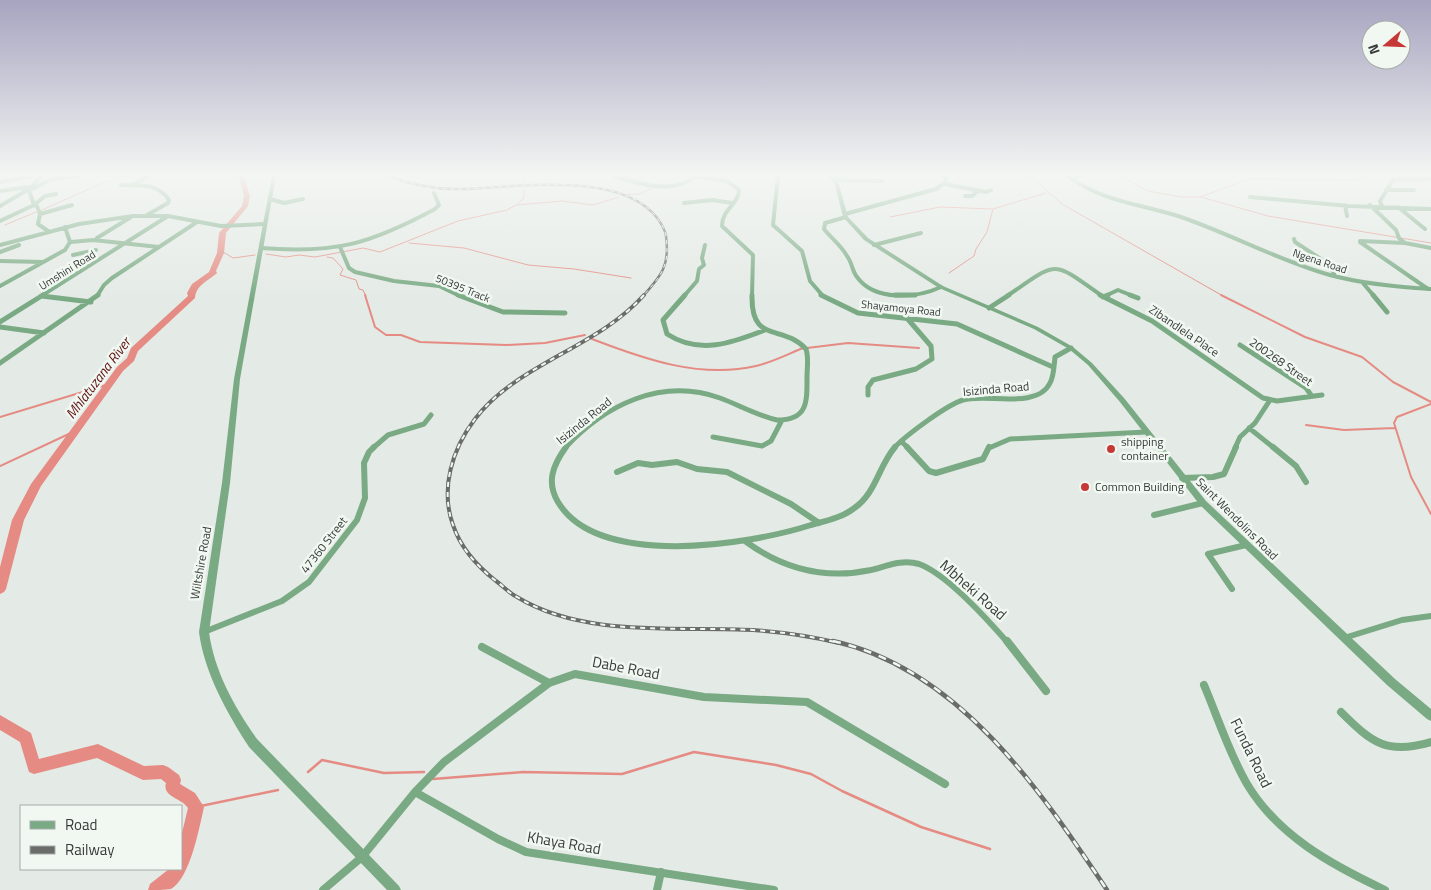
<svg xmlns="http://www.w3.org/2000/svg" width="1431" height="890" font-family="'Titillium Web',sans-serif">
<style>
.lines{fill:none;stroke-linecap:round;stroke-linejoin:round}
.stream-far2{stroke:#e58b83;stroke-width:1}
.stream-far1{stroke:#e58b83;stroke-width:2}
.stream{stroke:#e58b83;stroke-width:2.5}
.river{fill:#e58b83;fill-rule:evenodd}
.minor-far3{stroke:#79aa83;stroke-width:4}
.minor-far2{stroke:#79aa83;stroke-width:5}
.minor-far1{stroke:#79aa83;stroke-width:6}
.minor{stroke:#79aa83;stroke-width:8}
.tertiary{fill:#79aa83;fill-rule:evenodd}
.rail-far2-casing{stroke:#696c69;stroke-width:2.5}
.rail-far1-casing{stroke:#696c69;stroke-width:4}
.rail-casing{stroke:#696c69;stroke-width:4.5}
.rail-far2{stroke:#f1f8f2;stroke-width:1;stroke-dasharray:4;stroke-linecap:butt}
.rail-far1{stroke:#f1f8f2;stroke-width:2;stroke-dasharray:5;stroke-linecap:butt}
.rail{stroke:#f1f8f2;stroke-width:2.5;stroke-dasharray:8;stroke-linecap:butt}
.poi-dot{fill:#c63836;stroke:#f1f8f2;stroke-width:2}
.labels{text-anchor:middle;stroke-width:5;stroke-linejoin:round;paint-order:stroke}
.far-street-label{font-size:11px;fill:#393b39;stroke:#f1f8f2}
.street-label{font-size:12px;fill:#393b39;stroke:#f1f8f2}
.poi-label{font-size:12px;fill:#393b39;stroke:#f1f8f2;text-anchor:start}
.water-label{font-size:14px;font-style:italic;fill:#5e0e0f;stroke:#f1f8f2}
.near-street-label{font-size:15px;fill:#393b39;stroke:#f1f8f2}
</style>
<rect width="100%" height="100%" fill="#e4eae5"/>
<g class="lines">
<path class="stream-far2" d="M1030 176 1062 204 1223 296
M1120 176 1148 191 1181 197H1200L1249 179 1357 180 1366 176
M523 183 526 176
M623 195 639 194 655 187
M1201 197 1268 216 1431 243
M517 204 524 198V190
M42 210 100 184 124 176
M890 217 940 207 992 209
M5 225 36 212
M409 243 464 248 528 265 574 269 631 278
M219 254 225 253 233 258 255 255
M266 254 286 257 299 255 315 257 363 248 380 252 458 221 507 210 516 205 562 201 593 205 619 197
M327 257 333 258 343 269 340 275 356 280 359 289 363 290 366 296
M949 273 974 256 976 249 987 232 993 209 1046 193"/>
<path class="stream-far1" d="M365 295 375 327 386 335H401L420 342 506 345 545 343 585 335
M1221 295 1305 337 1362 357 1393 382 1431 402
M592 339C644 359 700 379 756 366 773 362 788 354 803 348
M807 348 848 343 919 348
M1431 404 1397 417 1394 423 1411 477 1431 514
M0 417 109 384
M1306 425 1344 430 1395 428
M0 466 73 432"/>
<path class="stream" d="M308 772 322 760 384 773 424 772
M433 779 523 772 622 774 694 752 776 765 811 774 842 791 921 827 990 849
M196 807 278 790"/>
<path class="river" d="M238 176H244L250 196 248 206 226 233 224 253 216 271 217 273C208 281 196 285 195 298L138 351 134 361 123 371 41 486 24 520 6 589 4 592 0 594V567L12 520 31 484 117 367 127 358 131 348 188 296 187 293 192 284 209 272 217 253 219 233 242 206 244 196Z
M0 715 31 733 39 759 98 744 144 766 163 765 168 767 179 775 181 780 180 784 195 793 204 807C199 829 190 878 171 889 165 890 155 890 148 890L150 884 169 869H181V837L188 808C182 798 162 797 166 783L161 779 143 780 97 758 34 774 29 772 20 742 0 730Z"/>
<path class="minor-far3" d="M614 176C641 184 672 195 696 176
M695 176 727 181 739 190C739 204 722 209 722 226L753 255 752 296
M778 176 773 225 802 251 810 281 823 296
M1068 176C1100 201 1140 204 1178 216 1229 233 1277 260 1330 275 1363 284 1397 287 1431 289
M53 179 78 176
M835 180 882 181
M1072 180 1078 176
M0 182 32 176
M134 184 149 176
M945 184 986 192 991 190
M121 185C139 185 158 183 169 200L168 203 147 215
M30 190 57 176
M1386 190H1414
M0 191 28 187 34 205 0 221
M965 196H972L979 190
M1250 197 1349 206 1431 209
M270 199 284 203 303 199
M684 203 712 200 733 203
M1345 205 1347 216
M1370 205 1396 230 1399 238 1405 243 1431 248
M0 206 29 189 41 176
M1382 206 1380 201 1393 180 1431 179
M1398 207 1425 229
M40 214 72 205
M845 214 936 189 946 182 945 176
M846 217 825 223 824 229C831 238 841 245 847 256 852 262 852 271 857 277 875 302 917 298 941 287
M48 231 38 224 40 214 37 206 34 205 45 196 56 194
M97 238 131 217
M1294 239 1295 242 1330 265 1335 276
M1360 241 1405 243
M71 242 93 240 159 247
M1360 242 1428 289
M0 245 79 224 133 216H168L221 226 265 224
M874 245 921 233
M340 247 349 268 355 272 394 281 439 286 460 296
M261 248C335 254 370 244 435 209L439 205 434 193
M0 252 19 245
M73 255 96 250
M0 261 43 262
M1362 282 1374 296
M0 286 65 250 70 242 65 227
M41 296 168 216
M97 296 104 285 112 278 197 222
M684 296 697 281 699 269 704 265 702 258 705 245
M1007 296C1059 261 1050 259 1102 296
M1105 296 1118 290 1133 296"/>
<path class="minor-far2" d="M458 295 503 312 565 313
M685 295 663 320 667 334C699 355 732 343 765 330
M821 295 858 313 957 324 1053 367
M895 295H915
M1100 295 1152 321 1263 398 1277 401 1322 395
M1130 295 1138 298
M1373 295 1387 312
M42 296 91 302
M1103 297 1108 295
M989 308 1009 295
M0 322 43 295
M0 327 44 333
M1240 345 1306 388 1311 395
M0 363 98 295
M868 395V387L873 380 916 369 932 359 931 346 906 317
M1249 428 1274 448
M713 437 762 446 771 441 782 420
M901 441 908 448
M373 448 388 435 424 424 431 415
M565 448C605 405 661 377 720 398 739 405 756 415 777 420 808 420 807 402 807 377 807 367 809 358 806 349 782 323 751 345 752 295
M894 448C905 436 948 404 963 400 986 393 1037 410 1050 383 1054 376 1054 366 1055 357L1071 348
M989 448 1010 439 1146 432
M1235 448 1240 437 1255 423 1270 400"/>
<path class="minor-far1" d="M566 447C553 465 546 482 558 502 598 569 749 545 811 525 825 521 841 518 853 509 876 494 878 467 895 447
M907 447 929 471 936 473 983 459 989 447
M1273 447 1296 466 1306 482
M617 472 638 463 652 465 677 462 697 469 727 472 791 504 819 523
M1182 478 1213 477 1224 474 1236 447
M1154 515 1203 503
M745 541C783 569 824 580 871 570 887 566 902 559 919 564 947 574 988 620 1008 643
M1232 589 1208 554 1246 545
M204 632 282 601 309 582 357 520 365 498 364 463 369 452 374 447
M1344 638 1402 620 1431 616"/>
<path class="minor" d="M1007 641 1046 691
M482 647 549 683
M1204 685C1218 718 1229 753 1247 784 1278 836 1332 865 1385 890
M1341 712C1372 743 1387 755 1431 742
M415 792 498 839 526 852 774 890
M323 890 362 857 415 792 444 762 549 683 575 674 704 697 807 702 945 784
M657 890 661 872"/>
<path class="tertiary" d="M272 176H276L240 379 230 483 209 632C214 671 235 708 257 739L399 886 401 890H387L249 747C227 713 204 672 199 632L222 483 234 379Z
M829 176H833L839 185 848 217 868 238 943 286 1038 327 1073 347 1092 363 1124 398 1206 501 1395 679 1431 709V721L1427 719 1387 685 1200 505 1120 402 1088 365 1069 349 1034 329 939 288 864 240 843 217 835 185Z"/>
<g class="rail-far2-casing">
<path id="rail-far2" d="M388 176C409 184 432 189 455 189 510 189 620 168 658 219 662 225 665 229 666 236 670 265 662 275 643 296"/>
</g>
<g class="rail-far1-casing">
<path id="rail-far1" d="M644 295C597 348 518 363 475 419 452 449 440 489 453 525 461 549 477 566 496 581 503 586 509 593 517 597 584 638 678 626 753 630 783 632 810 636 839 643"/>
</g>
<g class="rail-casing">
<path id="rail" d="M833 641C959 669 1040 790 1107 890"/>
</g>
<use href="#rail-far2" class="rail-far2"/>
<use href="#rail-far1" class="rail-far1"/>
<use href="#rail" class="rail"/>
</g>
<linearGradient id="sky" x2="0" y2="1"><stop stop-color="#a7a4c0"/><stop offset="0.58" stop-color="#f3f6f3"/><stop offset="1" stop-color="#f3f6f3" stop-opacity="0"/></linearGradient>
<rect width="1431" height="301" fill="url(#sky)"/>
<g class="poi-dot">
<circle cx="1111" cy="449" r="5"/>
<circle cx="1085" cy="487" r="5"/>
</g>
<g class="labels">
<g class="far-street-label">
<text transform="translate(1320 261) rotate(18)" y="4">Ngena Road</text>
<text transform="translate(67 270) rotate(-32)" y="4">Umshini Road</text>
<text transform="translate(463 288) rotate(22)" y="4">50395 Track</text>
<text transform="translate(901 308) rotate(6)" y="4">Shayamoya Road</text>
</g>
<g class="street-label">
<text transform="translate(1184 331) rotate(34)" y="4">Zibandlela Place</text>
<text transform="translate(1281 362) rotate(35)" y="4">200268 Street</text>
<text transform="translate(996 389) rotate(-5)" y="4">Isizinda Road</text>
<text transform="translate(584 421) rotate(-39)" y="4">Isizinda Road</text>
<text transform="translate(1237 519) rotate(45)" y="4">Saint Wendolins Road</text>
<text transform="translate(324 545) rotate(-52)" y="4">47360 Street</text>
<text transform="translate(201 563) rotate(-80)" y="4">Wiltshire Road</text>
</g>
<g class="poi-label">
<text x="1121" y="446">shipping<tspan x="1121" dy="14">container</tspan></text>
<text x="1095" y="491">Common Building</text>
</g>
<g class="water-label">
<text transform="translate(98 378) rotate(-53)" y="5">Mhlatuzana River</text>
</g>
<g class="near-street-label">
<text transform="translate(973 590) rotate(41)" y="5">Mbheki Road</text>
<text transform="translate(626 668) rotate(11)" y="5">Dabe Road</text>
<text transform="translate(1251 753) rotate(64)" y="5">Funda Road</text>
<text transform="translate(564 843) rotate(10)" y="5">Khaya Road</text>
</g>
</g>
<rect x="20" y="805" width="162" height="65" fill="#f1f8f2" stroke="#a7aca8"/>
<rect x="30" y="821" width="25" height="8" fill="#79aa83" stroke="#a7aca8"/>
<text x="65" y="830" font-size="15" fill="#393b39">Road</text>
<rect x="30" y="846" width="25" height="8" fill="#696c69" stroke="#a7aca8"/>
<text x="65" y="855" font-size="15" fill="#393b39">Railway</text>
<g transform="translate(1386 45) rotate(251)"><circle r="24" fill="#f1f8f2" stroke="#a7aca8"/>
<path d="M0-4L9 19L0 12L-9 19Z" fill="#c63836"/>
<text y="-8" font-size="14" font-weight="bold" text-anchor="middle" fill="#393b39">N</text>
</g>
</svg>
